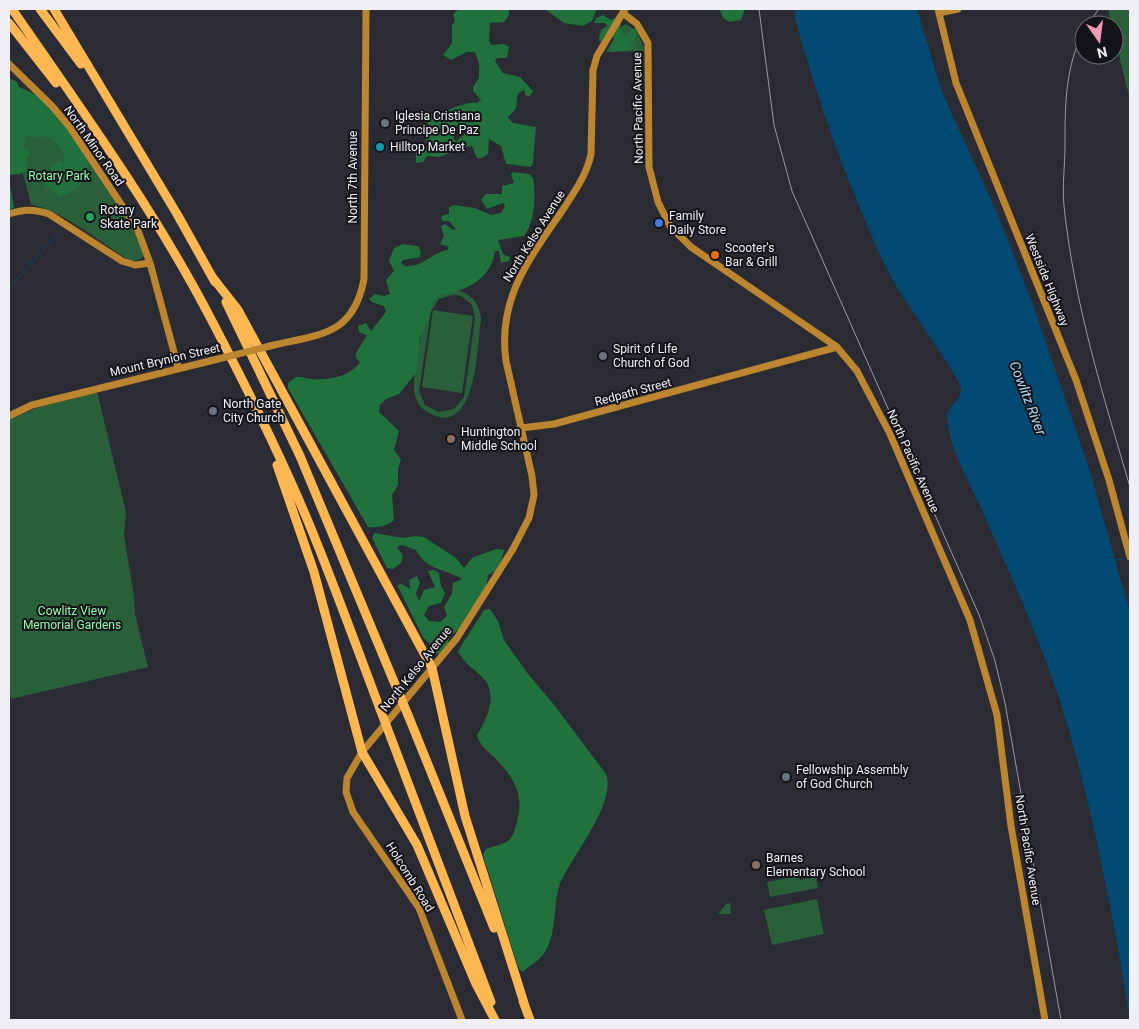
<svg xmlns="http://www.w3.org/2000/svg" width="1139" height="1029" font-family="Roboto,sans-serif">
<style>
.green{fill:#2a6039;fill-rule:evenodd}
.forest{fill:#20713b;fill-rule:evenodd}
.water{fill:#034a73}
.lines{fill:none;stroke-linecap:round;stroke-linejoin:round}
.stream{stroke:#034a73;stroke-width:1}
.secondary{stroke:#bc8530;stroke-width:7}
.highway{stroke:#fcb752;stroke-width:9}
.rail{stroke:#9a9aa1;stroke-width:1}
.secondary-bridge{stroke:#bc8530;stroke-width:7}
.highway-bridge{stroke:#fcb752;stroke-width:9}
.worship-dot{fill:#6b7280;stroke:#141418;stroke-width:2}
.culture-dot{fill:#0f9aa8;stroke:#141418;stroke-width:2}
.leisure-dot{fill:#2e9e5b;stroke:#141418;stroke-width:2}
.shop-dot{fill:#3f7fe0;stroke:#141418;stroke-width:2}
.food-dot{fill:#e8710a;stroke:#141418;stroke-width:2}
.education-dot{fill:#8d6e63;stroke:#141418;stroke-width:2}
.labels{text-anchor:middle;stroke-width:4;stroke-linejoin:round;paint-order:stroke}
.street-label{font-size:12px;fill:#efeff5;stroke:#141418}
.poi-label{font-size:12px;fill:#efeff5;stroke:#141418;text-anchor:start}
.park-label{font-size:12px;fill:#92faac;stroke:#141418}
.water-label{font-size:14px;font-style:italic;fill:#b0d6f4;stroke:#141418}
</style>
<rect width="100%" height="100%" fill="#2b2b34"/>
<path class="green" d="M1108 9H1130V91L1128 92 1114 34V25H1112Z
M626 24 637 31 645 51 606 52 621 27Z
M64 126C92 162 131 212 144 256 138 262 134 261 127 259 96 239 67 214 31 204L14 139Z
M453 289C470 292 480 302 481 320 477 345 477 437 431 414 421 410 415 401 414 390 413 368 422 334 425 310L429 302ZM453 295 461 296 472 305 475 319 464 397 454 409 439 412 425 405 419 391 431 311 439 299Z
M433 310 473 316 462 393 422 387Z
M97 392 126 512 124 535 134 596 135 614 148 667 11 699 9 689V420L36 408Z
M799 876 800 880 816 877 818 888 770 897 767 882Z
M817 899 824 934 772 945 764 910Z
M730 903 731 914H718L726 904Z"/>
<path class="forest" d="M463 9H509V15L504 22 490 23 489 40 491 45 504 44 509 47 507 58H497L495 61 503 73 520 77 533 91 530 96H526L524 90C514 94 518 100 516 108 514 112 510 114 508 118L513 123 536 127 533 163 531 167 506 164 501 146 489 139 488 154 482 158H477L472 146 449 150 450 153 439 157 427 156 423 162 416 163V149H425L427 146 425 136 430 128 427 122 429 115C445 115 460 101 477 103L481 100 473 91V87L479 78V64L475 52H467L451 60 443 55 452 43V25L455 21 453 15 456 11ZM466 125 469 130 457 141 454 140 453 134 446 130 448 127Z
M545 9H597L592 21 583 26 564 23Z
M720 9H745L741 20 730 22 723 18Z
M603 15 611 20 616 17 621 22 620 30 624 36 633 29H636V38L629 42 635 47C631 49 615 52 611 52L610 47 614 41V37L600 42 599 38 601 30 607 26 605 23H594L596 18Z
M9 78 17 82 19 87C46 97 64 119 77 144H82L90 154C86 176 84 191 59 197L53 189 46 186 45 177 50 172 51 166 60 160 63 165C69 154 57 143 48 136L38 138 31 135 26 137 24 146 30 153 26 161 27 170 20 174 9 175Z
M513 172 529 174 533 178C536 195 535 222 524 236L498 240 503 254 510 257 509 261 501 263 499 251H495C492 272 478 284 458 291 448 295 441 293 433 302L428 321 420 337 416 373 399 394 386 399 380 405 379 412 399 431 394 450 401 460 398 469V485L392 495 394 520C388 526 376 528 368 527L288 388V383L296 377C302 376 306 379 312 379 329 380 350 377 360 362L356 358V353L367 335 359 332 358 326 366 323 371 331 386 312 384 306 372 302 369 299 375 294 384 296 390 294 386 280 394 271 389 261 394 248 403 244 418 246 421 252 420 257 403 260 401 263 405 266C422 268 431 253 447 250L449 247 440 244 444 236 441 226 445 224 453 230 456 229 449 221H442L441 216 449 214V207L454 205 475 208 491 215 501 213 505 206 503 203 487 209 481 200 486 194H502V186L514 183 511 175Z
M9 180 14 207 9 211Z
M374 533 403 538 415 536 424 537 456 558 464 568 472 558 496 549 504 550 499 569 488 575 486 587 458 630 449 637 448 644 441 654H434L429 643 423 637 397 585 402 584 410 589 409 580 417 576 420 583 416 593 419 601 424 590 435 587 428 571 434 570 439 573 441 586 445 593 441 603 429 606 424 615 429 621 440 622 447 616 444 607 452 594 453 583 462 579C444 568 427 571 416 550L402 545 397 547 403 556 401 563 393 569 387 568 372 538Z
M490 609 498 621 504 640 528 674 555 706 606 774C617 802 573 855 561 881 552 903 558 931 545 952 540 960 530 966 522 972L518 967 483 855 486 849C510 841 512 844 518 817 524 792 511 774 493 756 486 750 479 744 477 735 487 719 499 693 482 677 473 668 464 663 458 651L484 610Z"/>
<path class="water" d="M795 9H917L942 92 998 215 1034 307 1091 475 1130 612V1020C1125 995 1122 968 1117 942 1101 859 1084 773 1057 692 1036 630 1008 570 982 510 969 481 948 447 947 414 950 405 962 399 961 388 960 378 909 307 900 292 884 267 874 241 862 213 835 150 814 86 795 19Z"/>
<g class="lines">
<path class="stream" d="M9 288 56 236
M1115 560 1124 559"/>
<path class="secondary" d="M938 9 956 83 1076 380 1109 480 1130 557
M623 13 637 24 648 43 649 167 658 202 670 226 691 247 837 347 857 371 890 434 970 620 997 715 1011 826 1045 1020
M939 13 958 9
M9 64 52 106 69 126 137 228 150 263 178 367
M9 214C24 209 34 209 49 214L122 261 135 265 150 263
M270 346C319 334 353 337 364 279L366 9
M9 416 32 405 210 361
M521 428 554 424 837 347
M462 1020 419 908 353 812 346 792 347 778 362 752 457 638 513 549 529 518 534 495 532 476 506 361C497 297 531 257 564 208 575 191 587 174 591 154L593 70 597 56 625 9"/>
<path class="highway" d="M12 9C82 110 155 211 212 321 247 388 281 456 310 526 335 587 357 648 380 709
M40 9 81 64
M54 9 177 214 215 282
M9 23 56 83
M213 278 238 310 432 668 465 816 525 1006
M226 302 300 456 397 689
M277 465 314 572 362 752 417 845 476 984 495 1020
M408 715 494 928
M391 738 491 1002
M523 1001 530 1020"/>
<path class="rail" d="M759 9 774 125 792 191 980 617 995 661 1005 703 1061 1020
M1087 25 1099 9
M1084 30C1065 67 1065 105 1065 145 1065 166 1062 186 1064 206 1074 303 1103 395 1130 487"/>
<path class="secondary-bridge" d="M210 361 270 346"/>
<path class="highway-bridge" d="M397 689 408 715
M380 709 391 738"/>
</g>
<g class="worship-dot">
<circle cx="385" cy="123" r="5"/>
<circle cx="603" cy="356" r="5"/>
<circle cx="213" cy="411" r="5"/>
<circle cx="786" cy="777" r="5"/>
</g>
<circle class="culture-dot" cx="380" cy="147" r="5"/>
<circle class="leisure-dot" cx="90" cy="217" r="5"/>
<circle class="shop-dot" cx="659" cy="223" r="5"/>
<circle class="food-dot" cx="715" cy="255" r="5"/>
<g class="education-dot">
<circle cx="451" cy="439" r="5"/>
<circle cx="756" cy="865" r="5"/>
</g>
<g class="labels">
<g class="street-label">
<text transform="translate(638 108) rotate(-91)" y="4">North Pacific Avenue</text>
<text transform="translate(94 146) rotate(55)" y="4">North Minor Road</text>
<text transform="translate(353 177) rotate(-90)" y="4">North 7th Avenue</text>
<text transform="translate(534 236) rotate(-58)" y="4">North Kelso Avenue</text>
<text transform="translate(1047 280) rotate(68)" y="4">Westside Highway</text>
<text transform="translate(165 360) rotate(-13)" y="4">Mount Brynion Street</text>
<text transform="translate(633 392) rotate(-15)" y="4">Redpath Street</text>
<text transform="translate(913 461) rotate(66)" y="4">North Pacific Avenue</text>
<text transform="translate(416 669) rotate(-51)" y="4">North Kelso Avenue</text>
<text transform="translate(1028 850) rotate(81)" y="4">North Pacific Avenue</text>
<text transform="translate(410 877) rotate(58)" y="4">Holcomb Road</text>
</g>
<g class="poi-label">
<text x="395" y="120">Iglesia Cristiana<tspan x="395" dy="14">Principe De Paz</tspan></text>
<text x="390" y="151">Hilltop Market</text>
<text x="100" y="214">Rotary<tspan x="100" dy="14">Skate Park</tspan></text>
<text x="669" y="220">Family<tspan x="669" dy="14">Daily Store</tspan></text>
<text x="725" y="252">Scooter's<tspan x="725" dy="14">Bar &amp; Grill</tspan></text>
<text x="613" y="353">Spirit of Life<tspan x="613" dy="14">Church of God</tspan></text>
<text x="223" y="408">North Gate<tspan x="223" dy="14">City Church</tspan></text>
<text x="461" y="436">Huntington<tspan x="461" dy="14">Middle School</tspan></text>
<text x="796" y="774">Fellowship Assembly<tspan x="796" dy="14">of God Church</tspan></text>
<text x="766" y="862">Barnes<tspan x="766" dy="14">Elementary School</tspan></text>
</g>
<g class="park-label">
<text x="59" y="180">Rotary Park</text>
<text x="72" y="615">Cowlitz View<tspan x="72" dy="14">Memorial Gardens</tspan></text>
</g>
<g class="water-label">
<text transform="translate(1028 398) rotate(69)" y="5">Cowlitz River</text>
</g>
</g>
<rect width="1139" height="1029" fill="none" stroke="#efeff5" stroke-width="20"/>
<g transform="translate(1099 40) rotate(166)"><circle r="24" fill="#141418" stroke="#6c6c70"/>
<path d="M0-4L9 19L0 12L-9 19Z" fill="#f19ab2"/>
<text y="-8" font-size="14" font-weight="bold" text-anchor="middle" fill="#efeff5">N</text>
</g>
</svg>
